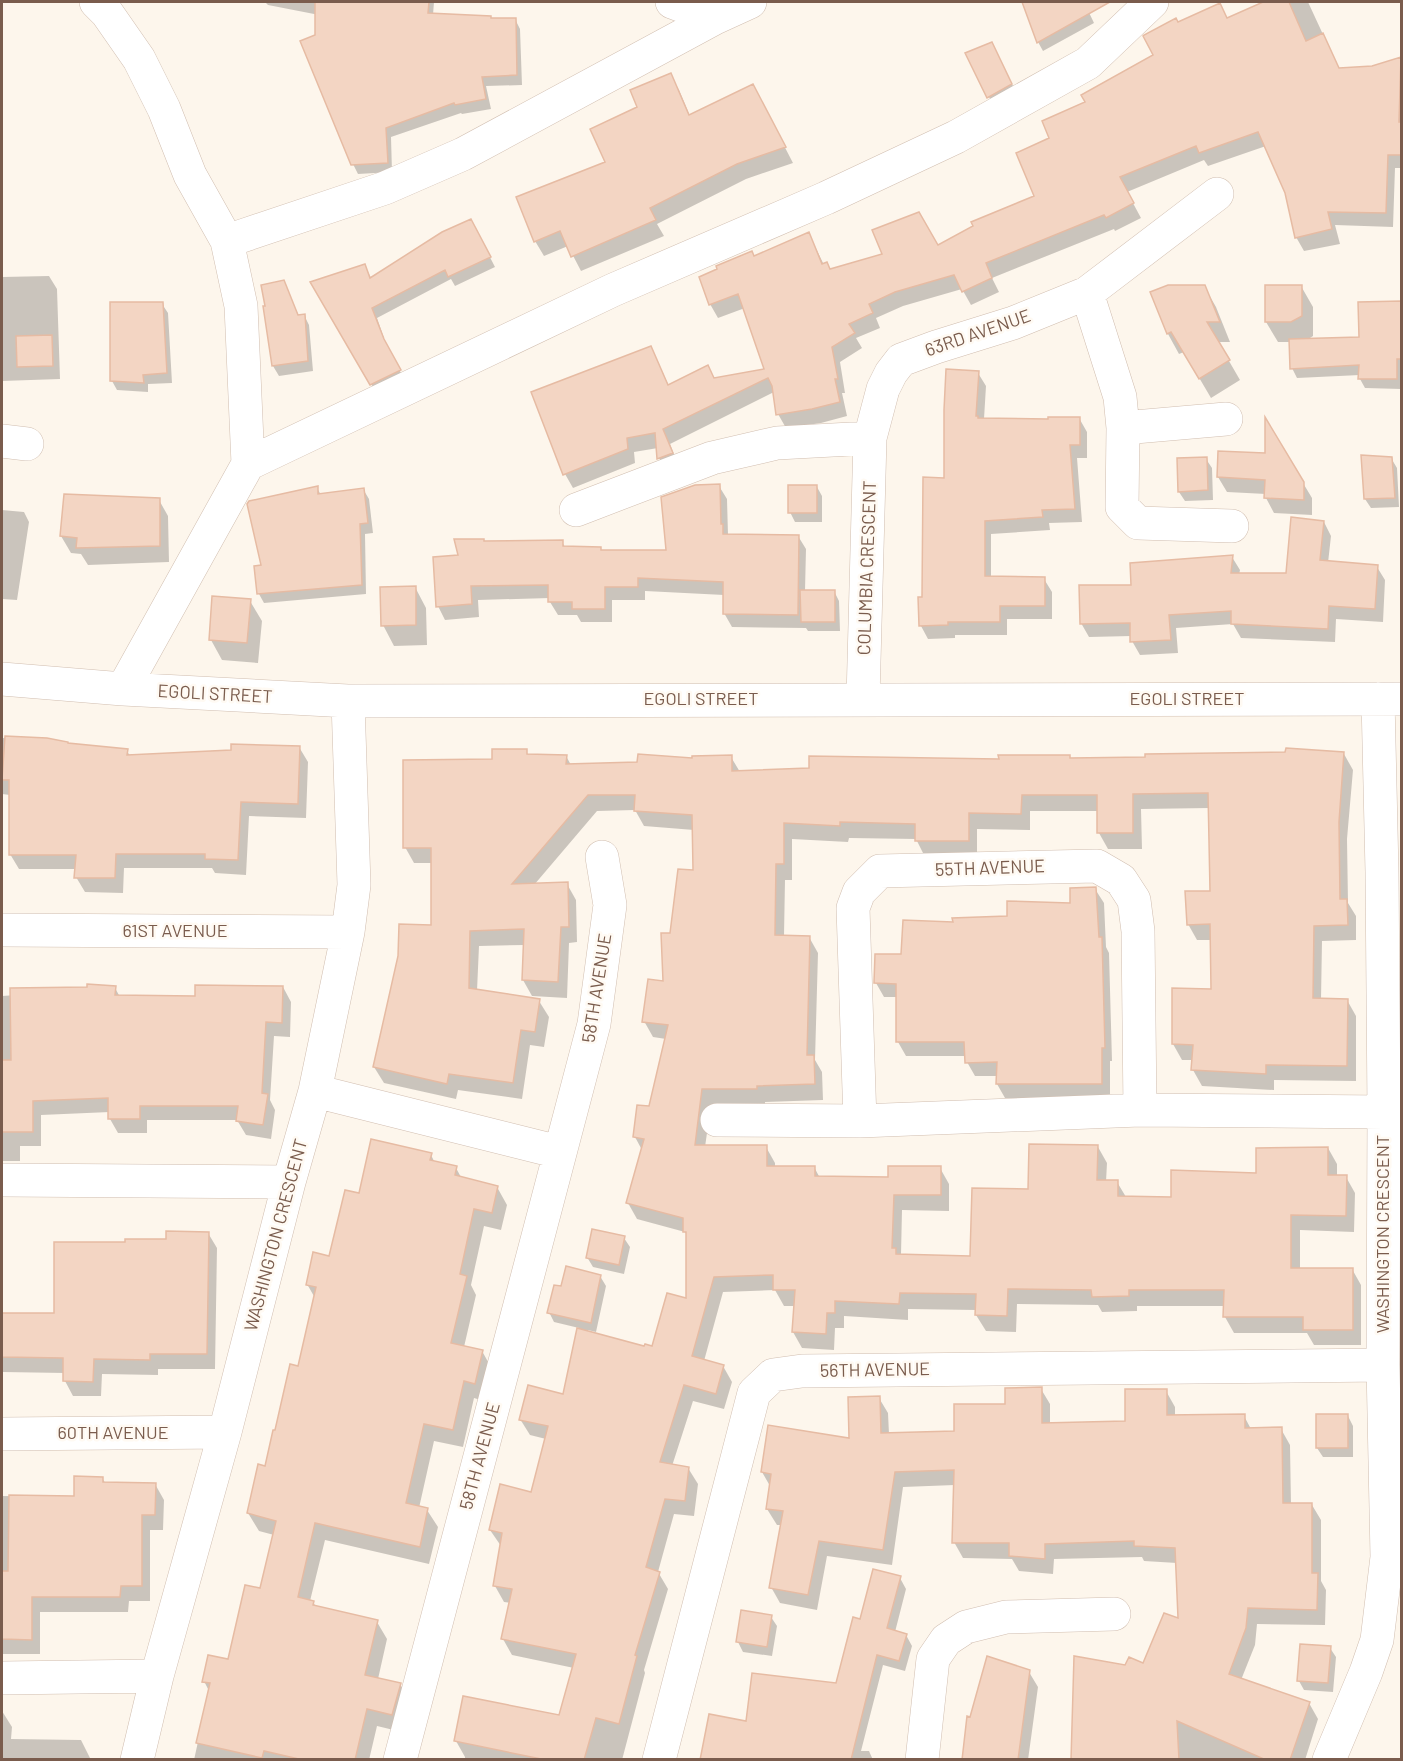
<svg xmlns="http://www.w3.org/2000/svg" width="1403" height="1761" font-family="Barlow,sans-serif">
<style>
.shadow{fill:#0003}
.building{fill:#f3d5c3;stroke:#e6bba3;stroke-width:1.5}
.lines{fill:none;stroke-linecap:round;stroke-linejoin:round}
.minor-casing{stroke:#d1beb0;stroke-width:34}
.minor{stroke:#fff;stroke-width:33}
.labels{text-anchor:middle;stroke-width:5;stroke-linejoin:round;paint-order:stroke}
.street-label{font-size:18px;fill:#7a5c4d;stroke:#fffaf3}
</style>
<rect width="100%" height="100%" fill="#fdf6ec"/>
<path class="shadow" d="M265 2H434L433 15 492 19H515L520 29 522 85 486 86 491 109 462 114 461 113 391 137 392 172 358 174 353 164 355 22 268 5Z
M1056 2H1084L1094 23 1043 51 1038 42 1028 15Z
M1267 2H1308L1339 69 1372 67 1402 59V168H1395L1393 227 1335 225 1340 244 1304 251 1296 237 1287 193 1266 146 1208 166 1204 160 1127 192 1141 218 1115 231 1114 229 992 278 999 292 971 305 962 289 903 306 876 318 880 328 856 338 862 348 840 362 845 393H842L847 416 821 423 786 428 778 414 774 392 670 444 679 467 667 472 659 458 658 448 634 452 635 463 573 488 565 474 651 348 669 386 766 370 745 308 718 318 710 304 754 258 809 234 824 265 830 271 938 247 1036 197 1051 139 1087 103 1155 56 1178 24 1220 5 1228 19Z
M967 53 997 54 1017 94 994 107Z
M670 75 679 90 690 116 761 101 793 163 746 179 657 224 664 236 581 271 568 246 544 256 535 241 607 163 639 108Z
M476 230 495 267 455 286 451 279 377 318 388 350 405 380 377 394 312 283 365 266 371 278Z
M49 276 57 289 60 379 2 381V277Z
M283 282 299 316 304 315 309 325 313 371 279 376 273 366 264 307Z
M1204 286 1216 307 1230 342H1218L1240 380 1211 398 1184 352 1179 354 1168 334 1152 293Z
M1301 286 1313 307V336L1307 340 1361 338 1360 304 1402 303 1401 389 1365 388 1360 379V375L1297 378 1292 368 1291 342H1278L1266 322Z
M162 304 168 313 172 383 148 384V392L117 390 112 381Z
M978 373 986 386 984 419 1050 421 1079 418 1087 432V458H1077L1082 522 1049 523 1050 530 991 534V578L1044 579 1052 592V619H1007V635H955V638L928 639 921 626 924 599 945 479Z
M1219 453 1303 483 1312 498V515L1274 513 1266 498V494L1227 492 1218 477Z
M1391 458 1397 468 1399 507 1371 508 1365 499Z
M1206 459 1212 468 1213 500 1185 501 1179 492Z
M719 486 727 499 728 535 798 536 806 549 805 591H834L839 601 840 631H808L806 628 732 627 724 613V595L645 591V600H612V622H581L577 615H558L550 602V598L478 600 479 617 445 620 438 606 460 557 485 543 562 542 565 547 600 548 602 551H668Z
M817 487 822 496V522H795L790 512Z
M317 488 321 495 363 489 369 499 373 533 365 534 366 594 264 603 259 594 263 566Z
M159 500 168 516 169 562 88 565 81 554 71 553 61 536Z
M2 510 24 512 29 522 17 600 2 599Z
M1324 522 1331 536 1328 563 1377 567 1385 580 1383 622 1336 619 1335 642 1241 638 1233 624 1176 628 1178 653 1140 655 1132 641V636L1089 637 1081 623 1132 586 1232 557 1240 570 1239 575H1287Z
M415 587 426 608 427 645 394 646 383 625Z
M250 601 262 621 258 663 222 660 211 640Z
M2 738 46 740 127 751 130 756 299 747 308 762 306 818 249 816 246 875 215 873 212 868H124L123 893 85 892 76 877V869H19L10 854V795L2 794Z
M526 751 528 755 566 756 571 765 693 760 731 757 740 772 1069 757 1071 759 1344 754 1353 770 1347 839 1348 903 1356 916V940L1322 941 1321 1000H1347L1356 1016V1081L1274 1080V1090L1202 1086 1193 1070V1060H1182L1173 1044 1212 991V940H1197L1188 924 1211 892 1210 808 1141 809 1142 849H1108L1099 833 1098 811H1030V830L977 829V857H925L916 839 849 838 848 842 792 839V880H785L784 936 809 937 818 953 815 1060 822 1072 823 1100 765 1102V1105H711L705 1147H766L775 1163V1167H814L820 1178 889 1179 940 1168 949 1184V1211L902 1210 901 1255 971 1257 1030 1191 1098 1147 1107 1163 1106 1182H1117L1126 1197 1172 1198 1257 1174 1328 1148 1337 1164V1176L1346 1177 1355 1193 1354 1232 1300 1230V1269H1352L1361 1285V1345H1314L1307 1333H1234L1225 1317V1306H1137V1311L1102 1312 1098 1305 1017 1304 1016 1332 986 1331 976 1315V1310L908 1309V1320L844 1316V1328H835L834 1350 802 1348 793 1332 795 1306H784L775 1290 723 1292 704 1361 723 1366 732 1382 724 1409 693 1401 672 1466 688 1468 698 1484 694 1516 674 1514 658 1572 668 1589 644 1670 645 1673 622 1760H465V1757L456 1741 560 1717 574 1668 512 1655 503 1639 511 1603 504 1602 495 1586 501 1546 490 1530 532 1494 546 1439 530 1435 520 1419 564 1396 579 1328 554 1322 549 1312 562 1288 600 1276 606 1286 596 1332 588 1330V1332L645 1348H653L688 1300V1237L685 1232 637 1219 628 1203 642 1150 635 1137 650 1108 666 1039 653 1037 644 1021 664 982 672 935 694 872V830L644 826 635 810 597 811 534 885 567 884 576 900 577 942 569 943 567 998 532 996 523 980 525 945 479 946 477 991 539 1001 549 1017 544 1047 530 1045 522 1099 458 1090 456 1099 384 1083 374 1067 432 926V863H414L405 847 493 760Z
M1095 889 1104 903 1106 947 1109 953 1112 1061H1110V1098H1005L997 1084V1076H975L967 1062 966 1056H906L898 1042V997H884L876 983 903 956 954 924 1008 918 1072 905Z
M283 987 291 1002 290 1037 274 1036 270 1100 275 1110 271 1139 246 1135 237 1120H147V1133H118L110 1119V1112L41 1115V1146H20V1161H2V996L115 988 120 997 197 998Z
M431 1155 435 1163 456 1168 462 1179 497 1187 507 1205 501 1230 484 1226 471 1285 476 1295 464 1347 482 1351 492 1369 484 1401 474 1398 463 1447 434 1441 419 1508 427 1510 438 1527 429 1564 325 1540 310 1601 313 1602 316 1607 377 1622 387 1639 378 1679 400 1684 410 1702 402 1732 377 1726 369 1760H194L209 1691 204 1681 229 1661 261 1590 274 1535 259 1531 248 1513 300 1368 315 1298 307 1284 330 1258 360 1195Z
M208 1233 217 1248 215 1369H158V1375L102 1374 101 1396H73L65 1381V1373L2 1372V1314L55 1315 126 1244 167 1240Z
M624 1238 630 1247 624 1274 593 1267 587 1257Z
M1041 1389 1050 1404V1424L1127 1423 1166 1391 1175 1407V1417L1244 1416 1251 1429H1281L1290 1445 1291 1505H1312L1321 1520V1581L1326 1590 1325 1625 1257 1624 1255 1645 1241 1680 1309 1703 1318 1719 1305 1760H1073L1126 1666 1144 1665 1179 1621 1177 1563 1144 1561 1142 1557 1054 1559 1053 1574 1019 1571 1012 1559 963 1558 954 1542 955 1485 903 1487 892 1565 827 1556 817 1610 780 1603 771 1587 782 1525H777L767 1509 770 1486 762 1472 850 1440 879 1398 888 1413 889 1434 956 1433Z
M1348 1416 1353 1426V1457H1323L1317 1448Z
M102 1478 106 1484H155L164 1500 163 1530H150V1601H129L128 1612H40V1654H2V1496L75 1497Z
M900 1578 906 1589 895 1632 906 1635 912 1646 905 1671 883 1665 861 1751H869L873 1760H704L747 1723 837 1684 861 1621Z
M771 1617 777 1626 772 1656 743 1652 738 1642Z
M1330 1648 1336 1657 1333 1692 1304 1690 1299 1681Z
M1029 1672 1038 1687 1028 1760H964L971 1718Z
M2 1711 12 1727 11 1739 81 1740 91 1760H2Z"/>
<path class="building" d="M315 2H429L428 13 491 16V18H516L517 75 482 77 486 99 455 105 454 103 386 128 388 163 351 165 300 41 315 35Z
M1022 2H1110L1037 43Z
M1263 2H1289L1306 41 1323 33 1339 68 1372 66 1401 57 1399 122H1401V155H1388L1386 213 1328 212 1332 229 1295 238 1285 193 1258 132 1199 153 1196 146 1120 177 1134 203 1106 218 1104 215 986 263 992 278 962 292 954 275 895 292 869 304 873 313 849 324 855 333 832 347 838 379H835L840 402 812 409 776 415 772 386 768 378 663 429 673 453 657 459 655 433 627 438 628 449 563 475 531 392 651 346 668 385 708 365 714 378 764 369 738 294 709 305 699 277 717 269 716 266 752 251 754 256 809 232 822 264 827 262 830 269 882 254 872 230 919 212 938 245 973 226 971 222 1034 196 1016 153 1049 138 1042 121 1085 102 1081 95 1153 55 1143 36 1144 35 1176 18 1178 22 1220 3 1227 18Z
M992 42 1012 84 987 98 965 53Z
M671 73 689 115 753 84 786 147 737 164 650 208 656 220 571 257 560 231 534 242 516 197 605 162 590 129 637 107 630 90Z
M471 219 491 257 448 277 445 270 372 308 384 339 401 370 370 385 310 282 365 264 370 278 442 232Z
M284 280 298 315 305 314 308 361 272 366 263 306H265L261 285Z
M1168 285H1205L1220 322H1207L1230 360 1199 379 1171 332 1167 334 1150 292Z
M1265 285H1302V316L1291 322H1265Z
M1401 301V359H1397V379H1358L1359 365 1290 369 1289 339 1359 337 1358 302Z
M110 302H163L167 373 143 375 144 383 110 381Z
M52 335 53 366 17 367 16 336Z
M946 369 979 371 976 416H978V418L1048 419V417H1080V445H1070L1075 509 1042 510 1043 517 985 521V576L1045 577V606H1000V622H948V625L919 626 918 597H922L923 477 944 478V410Z
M1265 417 1304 482V500L1264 498 1265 480 1217 477 1218 451 1265 453Z
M1361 455 1392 457 1395 498 1364 499Z
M1207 457 1208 490 1178 492 1177 458Z
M720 484 721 524H723V534L799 535 798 615 723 614V582L638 578V587H605V609H572V602H548V585L471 586 472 604 436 607 433 557 458 555 454 539H484V541L563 540V546L601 547V550H666L661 497 695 485Z
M788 485H817V513H788Z
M318 486V494L364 488 368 523 360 524 362 585 257 594 254 566 261 565 247 504 249 501Z
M64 494 160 498V546L76 548 77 538 60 536Z
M1291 517 1324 521 1320 560 1378 565 1375 609 1329 606 1328 629 1231 624V611L1169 615 1171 640 1130 642V623L1080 624 1079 585H1131L1130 563 1233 555 1231 573H1286Z
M416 586V625L381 626 380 587Z
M800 590H835V622H801Z
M212 596 251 599 247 643 209 640Z
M5 736 47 738 68 742V743L128 749 127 755 231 750V744L300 746 298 804 241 802 238 860 205 859V854H116L115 878H74L76 855H9V780H2Z
M1286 748 1344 752 1339 822 1340 899H1347L1348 925 1314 926 1313 998 1348 999 1347 1066 1266 1065V1074L1191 1070 1193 1045 1172 1044V988L1211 989 1210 924 1187 925 1185 891H1210L1208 793 1133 794V833H1097V795H1022L1021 814 969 813V841H915V824L840 822V826L784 823V864H776L775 935 810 936 807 1055H814L815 1084 757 1086V1089H702L695 1145H767V1166H815V1176L888 1177V1166H941V1195H894L892 1248H896V1254L970 1256 972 1188 1028 1189 1029 1144 1098 1145 1097 1180H1118V1196L1171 1197V1170L1256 1173V1148L1328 1147V1175H1347L1346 1216 1291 1215V1268H1353V1330H1303V1317H1223L1224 1290H1129V1296L1092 1297 1091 1290 1008 1289 1007 1316 975 1315 976 1294 900 1293 899 1304 835 1301V1313H827L826 1334 792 1332 795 1290H773V1275L714 1277 692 1356 724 1365 716 1394 684 1385 660 1462 689 1467 685 1501 665 1499 646 1567 660 1572 635 1655 637 1656 619 1724 596 1718 584 1760H546L454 1741 463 1696 559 1715 576 1654 501 1639 512 1589 493 1586 502 1533 489 1530 500 1484 531 1492 548 1426 519 1420 528 1385 563 1394 577 1328 644 1346 645 1344 652 1346 667 1293 686 1298V1232H683V1218L626 1203 644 1139 633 1137 637 1105 649 1106 668 1025 642 1022 648 979 663 981 661 933H670L678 869 693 870 692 815 634 811 635 795H588L512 884 568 882 569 927H561L558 982 522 980 524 929 470 931 469 988 540 999 535 1032 521 1030 513 1083 449 1074 447 1084 373 1067 398 956 399 924 431 925V848H403V760L492 759V749H527V754L567 755 566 764 637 762 638 754 692 758V756L732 755V771L809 768V756L999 759 998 755H1070V758L1145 757V754L1285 752Z
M1096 887 1099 937H1102L1105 1048H1102V1084H996L997 1062 965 1063 964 1042H896V984L874 983 875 954H901L903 920 953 922 952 918 1007 916V901L1070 903V888Z
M87 984 116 986 115 995 195 996V985L283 986 282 1023 266 1022 262 1093 268 1094 263 1125 236 1121 238 1106H140V1119H108V1098L33 1101V1132H2V1060H11L10 988 87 987Z
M371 1139 432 1153 430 1160 457 1166 455 1175 498 1186 492 1213 474 1209 460 1274 467 1276 451 1343 483 1350 475 1384 464 1381 453 1430 424 1424 406 1503 428 1508 420 1547 315 1523 298 1597 314 1601 313 1605 378 1620 365 1675 401 1683 392 1715 367 1709 355 1760H303L264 1751 262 1758 196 1743 210 1683 202 1682 208 1655 228 1659 245 1585 260 1588 276 1521 247 1513 258 1464 265 1466 273 1430H275L290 1364 298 1366 316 1287 306 1285 313 1252 329 1256 345 1190 359 1193Z
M592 1229 625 1236 619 1265 586 1258Z
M166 1231 209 1232 207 1354H150V1360L94 1359 93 1382 63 1381V1358L2 1357V1313H54V1242H125V1239H166Z
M566 1266 601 1275 591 1323 547 1313 554 1285 561 1286Z
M1042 1387V1423L1125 1421V1389H1167V1415L1245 1414V1428L1282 1427 1283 1503H1312V1573H1318L1317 1610 1248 1608 1246 1628 1229 1674 1310 1702 1290 1760H1266L1177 1721 1179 1760H1071L1074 1656 1125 1665 1129 1657 1143 1663 1164 1613 1178 1618 1175 1548 1134 1546V1541L1045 1544V1559L1009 1556V1543H952L954 1470 895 1472 883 1550 819 1541 808 1595 769 1588 783 1511 766 1509 771 1474 761 1472 768 1425 849 1438 848 1397 880 1396 881 1433 954 1431V1404H1005V1388Z
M1316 1414H1348V1448H1316Z
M74 1476 103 1477V1482L156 1483 155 1515H142V1586H121L120 1597H32V1640L2 1639V1571H8L9 1495 74 1496Z
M873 1569 901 1576 887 1628 907 1634 899 1661 877 1655 851 1760H700L709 1714 746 1721 752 1673 836 1683 853 1617 860 1619Z
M741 1610 772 1615 767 1647 736 1642Z
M1300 1644 1331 1646 1328 1683 1297 1681Z
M987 1656 1030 1670 1018 1760H962L967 1716 970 1717Z"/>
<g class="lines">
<g class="minor-casing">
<path id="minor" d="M96 2 107 13 139 59 164 109 190 175 227 241 241 306 248 464
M672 2 715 18
M227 241 385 188 463 154 715 18 750 2
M1087 293 1120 397 1123 428 1122 507 1138 523 1232 526
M1123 428 1226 419
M2 441 27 444
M576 510 712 458 777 443 870 438
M2 679 123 689 348 701 1402 699
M123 689 248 464 613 290 826 198 956 137 1088 63 1152 2
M863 699 870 438 883 389 891 373 901 360 936 347 1013 323 1087 293 1217 194
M2 930 348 932
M315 1091 559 1152
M717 1120 860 1121 1140 1110 1384 1112
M860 1121 853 908 859 892 880 871 1097 866 1121 880 1134 900 1138 931 1140 1110
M2 1180 289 1182
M2 1434 225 1432
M2 1678 157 1676
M137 1760 157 1676 225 1432 289 1182 315 1091 348 932 354 885 348 701
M400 1760 594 1024 610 905 602 857
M659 1760 754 1393 773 1375 802 1371 1383 1365
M922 1760 933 1659 946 1640 966 1627 1006 1617 1114 1614
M1329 1760 1366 1672 1377 1640 1387 1557 1383 1365 1384 1112 1382 872 1378 699"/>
</g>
<use href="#minor" class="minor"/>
</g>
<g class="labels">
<g class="street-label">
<text transform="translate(978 333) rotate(-19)" y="6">63RD AVENUE</text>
<text transform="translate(867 568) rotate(-88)" y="6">COLUMBIA CRESCENT</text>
<text transform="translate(215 694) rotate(3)" y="6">EGOLI STREET</text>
<text x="701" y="705">EGOLI STREET</text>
<text x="1187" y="705">EGOLI STREET</text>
<text transform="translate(990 868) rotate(-2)" y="6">55TH AVENUE</text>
<text x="175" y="937">61ST AVENUE</text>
<text transform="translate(597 988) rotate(-81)" y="6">58TH AVENUE</text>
<text transform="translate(1383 1234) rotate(-90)" y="6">WASHINGTON CRESCENT</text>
<text transform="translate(276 1235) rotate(-75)" y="6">WASHINGTON CRESCENT</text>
<text transform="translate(875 1370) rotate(-1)" y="6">56TH AVENUE</text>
<text x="113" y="1439">60TH AVENUE</text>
<text transform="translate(480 1456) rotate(-75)" y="6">58TH AVENUE</text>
</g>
</g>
<rect width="1403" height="1761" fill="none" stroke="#7a5c4d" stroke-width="6"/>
</svg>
